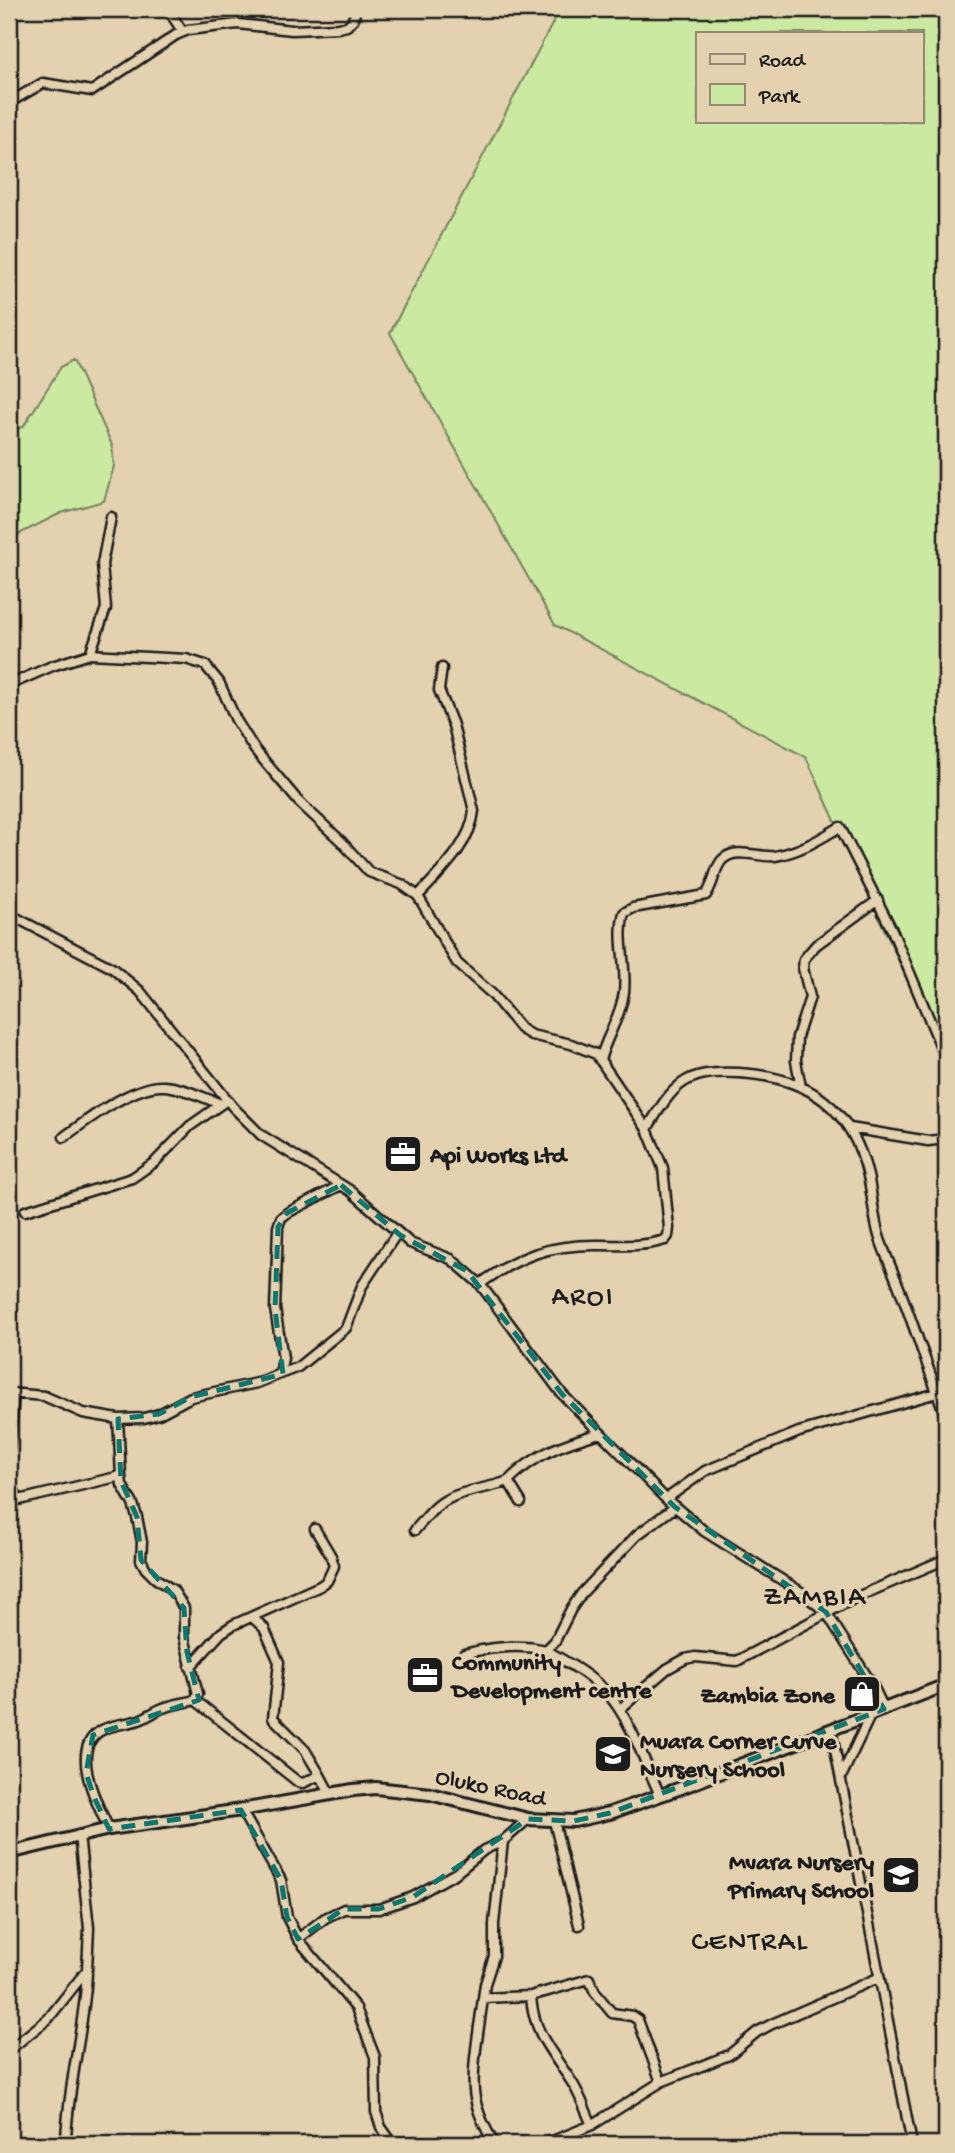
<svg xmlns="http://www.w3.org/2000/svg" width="955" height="2153" font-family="'Gochi Hand',sans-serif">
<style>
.green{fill:#cce9a1;stroke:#74825e;stroke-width:2;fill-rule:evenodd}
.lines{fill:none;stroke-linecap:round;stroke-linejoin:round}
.street-casing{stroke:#1c1c1c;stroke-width:13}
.secondary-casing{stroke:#1c1c1c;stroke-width:16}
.street{stroke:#e3d1af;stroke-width:8}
.secondary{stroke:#e3d1af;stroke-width:10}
.marked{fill:none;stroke:#0f766e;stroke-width:5;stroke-dasharray:14 9;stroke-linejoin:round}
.labels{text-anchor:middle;stroke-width:6;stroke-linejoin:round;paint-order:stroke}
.poi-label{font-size:24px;font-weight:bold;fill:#1c1c1c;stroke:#e3d1af;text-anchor:start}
.street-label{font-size:24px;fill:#1c1c1c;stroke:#e3d1af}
.quarter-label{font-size:28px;letter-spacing:2px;fill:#1c1c1c;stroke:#e3d1af}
</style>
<rect width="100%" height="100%" fill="#e3d1af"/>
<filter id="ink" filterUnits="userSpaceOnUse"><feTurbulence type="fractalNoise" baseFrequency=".0143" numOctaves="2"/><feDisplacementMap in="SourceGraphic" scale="14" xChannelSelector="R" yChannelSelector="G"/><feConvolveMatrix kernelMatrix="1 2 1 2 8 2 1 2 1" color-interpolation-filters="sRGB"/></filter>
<g filter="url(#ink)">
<path class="green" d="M560 9H946V1065L806 757 555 625 390 333ZM698 33H922V121H698Z
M74 360 112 445 114 466 104 501 61 513 9 539V430L23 427 61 367Z"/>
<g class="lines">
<g class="street-casing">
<path id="street" d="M168 9 182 31
M9 101 17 98 43 83 92 91 176 35 188 30 238 24 292 30 338 28 347 26 353 20 356 9
M90 654 186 659 205 665 219 682 236 720 255 750 299 802 341 841 369 872 401 884 418 896 457 963 492 994 521 1029 531 1035 571 1044 596 1054 647 1129
M9 685 52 666 90 654 106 608 102 564 111 517
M418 896C439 873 471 844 474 811L453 725 439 690 442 668
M9 914 112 968 140 991 233 1107 261 1135 351 1191 410 1243 451 1259 480 1284 562 1394 666 1499 704 1531 801 1592 826 1612 873 1686 884 1709
M600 1060C606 1037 621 1016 624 992 627 966 617 938 624 913L633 908 706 895C714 884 714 869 722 860 736 846 758 858 775 856 800 852 820 839 840 827L892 930 946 1059
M801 1087 796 1061 797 1037 810 997 803 968 804 959 816 945 878 900
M850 1128 928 1141 946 1139
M64 1137C87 1120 134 1084 164 1086 183 1087 203 1098 221 1104
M25 1211 132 1178 155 1162 190 1126 227 1100
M480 1284C520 1255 551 1244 600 1245 623 1245 643 1247 665 1240L668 1236 669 1228 663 1168 647 1129C674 1084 684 1070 739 1073 808 1077 852 1107 868 1176 873 1197 873 1218 880 1239 887 1259 896 1278 903 1298 918 1338 932 1378 946 1418
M280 1374 298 1367 346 1328 362 1286 397 1233
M9 1393 44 1396 83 1413 118 1419
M9 1451 14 1393
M9 1481 19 1500 121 1476 118 1419 144 1418 159 1414 191 1397 257 1383 280 1374 283 1358 275 1309 278 1227 281 1218 287 1213 341 1185
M666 1499 705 1471 799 1432 937 1393
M521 1502 508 1481C536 1453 563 1444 600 1433
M415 1530C425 1519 435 1505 448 1499 466 1489 489 1489 508 1481
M252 1617 264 1628 279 1662 273 1718 305 1750 320 1775
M546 1650C568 1663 591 1675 608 1694 632 1722 644 1762 660 1795
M464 1654C491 1647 519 1644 546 1650L555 1641 571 1609 582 1593 637 1535 675 1507
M190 1667 221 1633 233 1625 320 1586 327 1581 334 1566 331 1556 315 1529
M195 1700 298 1782 303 1783 320 1775 330 1794
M620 1709 667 1669 685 1659 695 1657 737 1661 857 1597 946 1559
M831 1729 912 2144
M842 1775 871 1714
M241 1810 281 1880 287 1917 298 1939 356 2008 375 2057 376 2112 381 2127 393 2144
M528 1819 503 1841 494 1924V1956L485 1984 483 1998 531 1996 589 1979 595 1992 612 2013 632 2016 638 2020 661 2082
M554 1821 579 1925
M109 1829C98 1806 67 1748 102 1730 113 1724 127 1724 139 1720 147 1717 155 1711 163 1708 174 1704 184 1703 195 1700L198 1694 184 1637V1608L173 1590 155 1578 146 1569 141 1560 142 1542 137 1517 133 1504 122 1485 121 1476
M298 1939 325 1918 344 1909H379L413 1897 456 1873 484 1850 503 1841
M531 1996C533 2034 554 2054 573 2084 581 2097 586 2112 592 2125
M483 1998C480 2024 470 2074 475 2098 478 2114 486 2129 494 2144
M9 2050 48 2019 87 1970 89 1928 79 1835
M66 2140C68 2084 84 2030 87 1973
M545 2144 592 2125 661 2082 729 2055 757 2032 772 2024 878 1978"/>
</g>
<g class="secondary-casing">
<path id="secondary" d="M9 1853 109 1829 241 1810 353 1790 376 1788 430 1794 528 1819 574 1821 610 1813 678 1789 946 1685"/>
</g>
<use href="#street" class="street"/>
<use href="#secondary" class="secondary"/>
</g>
</g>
<path class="marked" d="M341 1185 400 1235 467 1271 562 1394 675 1507 826 1612 884 1709 610 1813 574 1821 528 1819 413 1897 379 1909H344L298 1939 287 1917 281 1880 241 1810 109 1829 94 1797 86 1773 93 1735 199 1700 187 1652 184 1608 141 1560 137 1517 121 1481 118 1419 159 1414 191 1397 283 1374 275 1309 278 1227 287 1213Z"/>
<defs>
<g id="office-square" transform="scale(2.0125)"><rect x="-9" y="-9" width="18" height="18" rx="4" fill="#1c1c1c" stroke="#e3d1af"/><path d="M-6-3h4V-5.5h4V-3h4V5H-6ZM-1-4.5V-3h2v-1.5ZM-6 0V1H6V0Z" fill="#fff"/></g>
<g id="shop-square" transform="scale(2.0125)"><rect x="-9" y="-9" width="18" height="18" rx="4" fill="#1c1c1c" stroke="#e3d1af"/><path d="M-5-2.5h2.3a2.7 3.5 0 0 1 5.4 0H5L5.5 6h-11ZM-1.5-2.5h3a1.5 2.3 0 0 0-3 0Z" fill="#fff"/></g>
<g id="school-square" transform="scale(2.0125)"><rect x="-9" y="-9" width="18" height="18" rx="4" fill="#1c1c1c" stroke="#e3d1af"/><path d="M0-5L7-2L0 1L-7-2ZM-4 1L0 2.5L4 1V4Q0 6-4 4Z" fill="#fff"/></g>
</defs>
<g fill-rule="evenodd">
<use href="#office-square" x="403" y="1154"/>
<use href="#office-square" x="425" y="1675"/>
<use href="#shop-square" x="862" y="1694"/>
<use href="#school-square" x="613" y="1754"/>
<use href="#school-square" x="901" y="1875"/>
</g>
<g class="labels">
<g class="poi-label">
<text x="430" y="1162">Api Works Ltd</text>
<text x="452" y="1669">Community<tspan x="452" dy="28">Development centre</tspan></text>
<text x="835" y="1702" text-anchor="end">Zambia Zone</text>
<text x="640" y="1748">Muara Corner Curve<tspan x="640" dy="28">Nursery School</tspan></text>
<text x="874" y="1869" text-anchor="end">Mvara Nursery<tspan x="874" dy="28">Primary School</tspan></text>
</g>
<g class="street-label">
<text transform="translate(491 1786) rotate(12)" y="8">Oluko Road</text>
</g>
<g class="quarter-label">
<text x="583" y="1304">AROI</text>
<text x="815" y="1604">ZAMBIA</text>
<text x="750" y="1949">CENTRAL</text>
</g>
</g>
<rect width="955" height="2153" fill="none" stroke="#e3d1af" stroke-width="35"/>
<rect x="18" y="18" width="920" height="2118" fill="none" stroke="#1c1c1c" stroke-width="2.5" filter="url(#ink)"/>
<rect x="696" y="32" width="228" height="91" fill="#e3d1af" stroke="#938974" stroke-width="2"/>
<rect x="710" y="54" width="35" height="10" fill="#e3d1af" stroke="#938974" stroke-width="2"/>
<text x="759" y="66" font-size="21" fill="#1c1c1c">Road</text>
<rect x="710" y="84" width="35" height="21" fill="#cce9a1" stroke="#938974" stroke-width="2"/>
<text x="759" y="102" font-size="21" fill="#1c1c1c">Park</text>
</svg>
